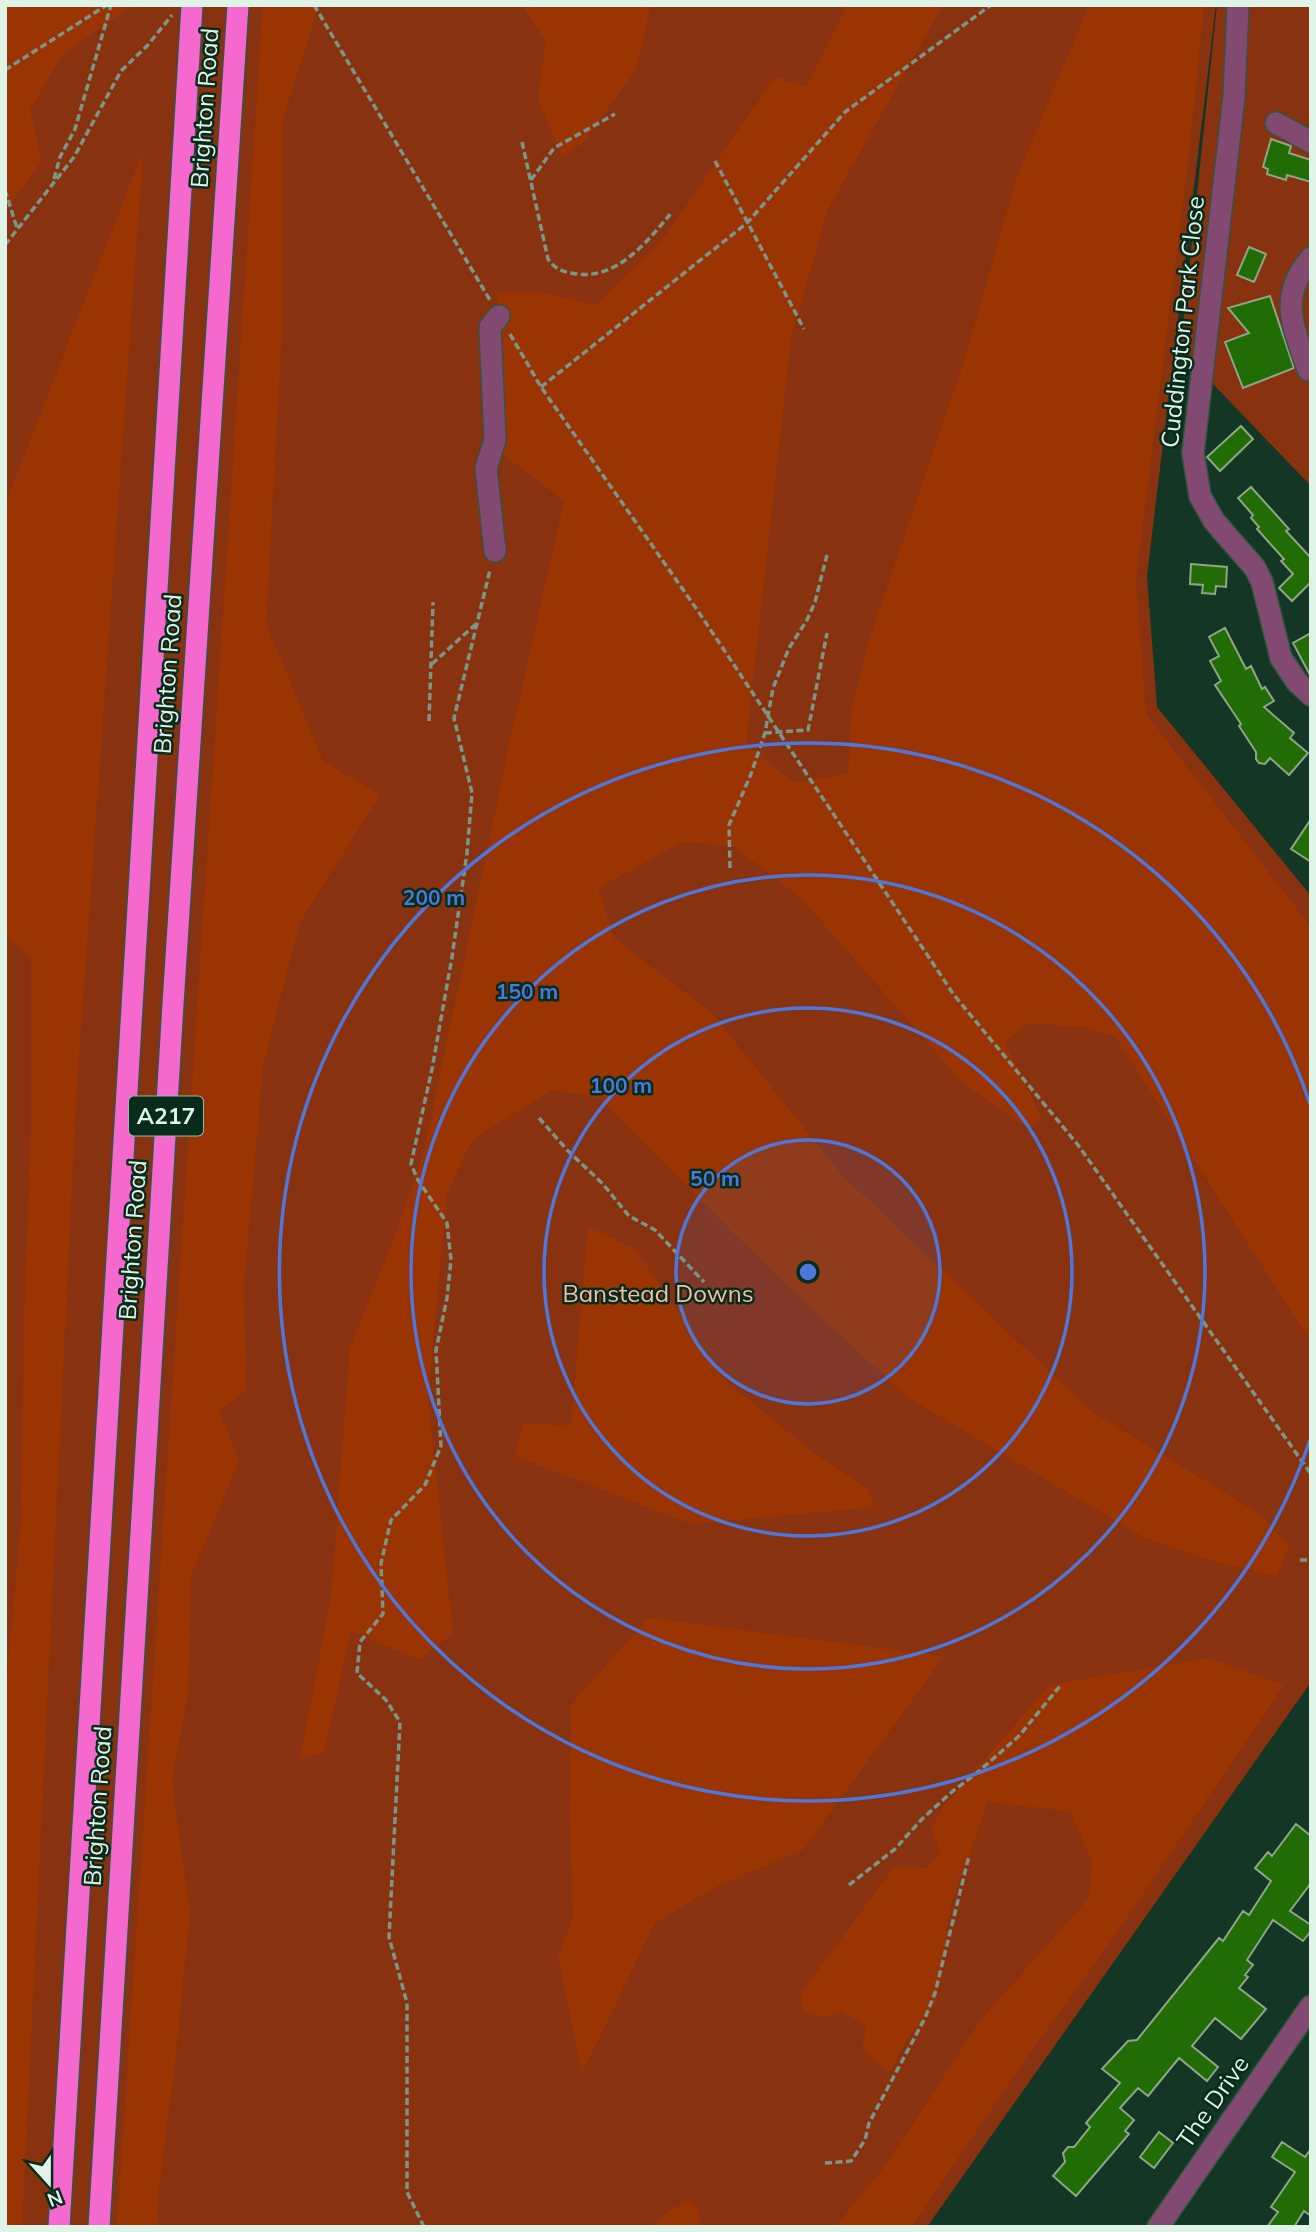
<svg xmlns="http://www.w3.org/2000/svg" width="1316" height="2232" font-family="Mulish,sans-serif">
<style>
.green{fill:#88320f}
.forest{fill:#9b3403}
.building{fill:#226c05;stroke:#8da688;stroke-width:2}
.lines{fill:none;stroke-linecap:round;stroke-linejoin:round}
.minor-casing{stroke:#345444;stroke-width:24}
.highway-casing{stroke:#345444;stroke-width:24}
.path{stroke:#7b9688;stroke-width:3.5;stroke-dasharray:7 3.5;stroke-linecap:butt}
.minor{stroke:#834a71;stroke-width:21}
.highway{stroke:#f568ce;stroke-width:21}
.ring{fill:none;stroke:#4e77dc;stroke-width:3.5}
.labels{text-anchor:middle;stroke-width:5;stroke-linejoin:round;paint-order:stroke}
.shield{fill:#082b1b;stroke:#9eb7aa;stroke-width:2}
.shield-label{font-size:23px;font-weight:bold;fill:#dff3e7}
.street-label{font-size:24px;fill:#dff3e7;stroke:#082b1b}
.park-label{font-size:24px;fill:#f4bca9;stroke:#082b1b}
.centre{fill:#4e77dc;stroke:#082b1b;stroke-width:3.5}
.ring-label{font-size:21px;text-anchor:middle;font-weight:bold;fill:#4e77dc;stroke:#082b1b;stroke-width:5;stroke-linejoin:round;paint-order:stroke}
</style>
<rect width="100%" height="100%" fill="#133625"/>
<path class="green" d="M5 5H1216L1147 576 1157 707 1311 896V1682L927 2227H5Z
M1217 5H1311V486L1212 383 1181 345Z"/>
<path class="forest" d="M5 5H133L62 55 30 110 42 161 5 212Z
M263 5H319L282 122V333L266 623 323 761 380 795 300 922 263 1066 244 1285 246 1391 219 1410 239 1461 191 1576 188 1692 172 1782 190 1913 175 2063 159 2188 157 2227H117Z
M527 5H651L635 71 583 143 562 156 538 99 546 41 524 8Z
M848 5H943L828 209 791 338 746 744 794 783 848 774 852 707 869 640 964 362 1016 180 1089 5H1204L1190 145 1136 580 1146 714 1311 927V1342L1115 1036 1085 1027 1026 1023 1005 1043 1041 1117 1030 1130 963 1083 801 898 733 846 684 841 598 888 615 939 711 1012 842 1175 1091 1411 1261 1515 1289 1546 1277 1576 1213 1561 1143 1537 909 1398 816 1313 732 1232 600 1098 552 1090 473 1139 447 1193 428 1398 453 1634 419 1659 351 1631 324 1751 300 1759 331 1598 350 1347 395 1236 424 1151 509 746 564 501 504 455 497 293H546L596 305 660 243 775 77 807 87Z
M143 151 76 1101 22 2227H5V1698L21 1522 24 1321 31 1132V958L6 936 5 505Z
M588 1227 635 1249 724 1379 815 1454 868 1489 875 1507 691 1524 515 1456 524 1423 571 1426Z
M648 1618 944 1656 803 1850 717 1886 655 1923 582 2073 558 1957 573 1917 570 1821 571 1705Z
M1209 1658 1284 1685 1111 1941 1027 2057 911 2227H835L890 2160 979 2022 1089 1898 1092 1862 1070 1811 988 1802 951 1904 937 1999 904 2044 889 2073 862 2048 867 2026 840 2011 825 2018 803 2010 800 2000 803 1991 894 1867 927 1868 941 1853 931 1830 943 1807 1050 1685Z
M690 2201 699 2212 701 2227H653C663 2214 675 2206 690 2201Z"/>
<path class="building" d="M1271 139 1291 146 1289 153 1311 160V182L1287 175 1286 180 1267 174 1268 169 1263 167Z
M1249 247 1266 254 1254 282 1237 275Z
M1270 296 1294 368 1243 388 1225 342 1249 333 1228 308Z
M1241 426 1253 439 1220 471 1207 457Z
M1251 487 1289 529 1286 531 1311 558V582L1292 601 1279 588 1293 574 1281 561 1284 559 1257 529 1259 527 1251 518 1253 515 1238 498Z
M1191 564 1227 567 1226 587 1216 586 1215 594 1202 593 1203 585 1190 584Z
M1225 628 1246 669 1251 666 1262 689 1265 687 1274 701 1264 707 1294 733 1290 738 1308 753 1289 775 1270 758 1265 764 1259 763 1256 759V752L1239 726 1241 724 1215 685 1221 681 1210 661 1219 656 1209 637Z
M1311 633V677L1293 643Z
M1311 819V862L1291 849Z
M1296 1824 1311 1836V1883L1290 1911 1311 1925V1931L1303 1941 1273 1920 1247 1960 1253 1965 1245 1975 1248 1977 1239 1988 1266 2009 1241 2039 1215 2018 1192 2046 1218 2067 1207 2081 1179 2058 1148 2096 1138 2088 1120 2108 1134 2120 1125 2131 1129 2134 1076 2196 1053 2176 1065 2162 1063 2153 1068 2147H1074L1090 2127 1086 2123 1120 2083 1102 2069 1128 2041 1137 2040 1219 1938 1223 1941 1243 1911 1249 1915 1271 1881 1255 1868 1268 1852 1272 1856Z
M1159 2132 1173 2143 1154 2168 1140 2157Z
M1282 2142 1305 2157 1311 2149V2216L1304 2211 1294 2227H1267L1278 2212 1271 2207 1295 2172 1272 2157Z"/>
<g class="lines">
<g class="minor-casing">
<path id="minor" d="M1238 5 1234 97 1193 453 1200 496 1214 521 1255 568 1262 582 1281 658 1297 682 1311 695
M1276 123 1311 142
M1308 370C1294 327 1277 298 1311 258
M495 551 486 468 495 440 490 327 499 316
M1158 2227 1311 2006"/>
</g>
<g class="highway-casing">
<path id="highway" d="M59 2227 192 5
M99 2227 173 1004 238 5"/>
</g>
<path class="path" d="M314 5 490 300
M5 70 107 5
M522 142 548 259C554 268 561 271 571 273 615 283 647 242 672 212
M715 161 804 329
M54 179 60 157 75 129 111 5
M531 180 554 148 615 114
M5 190 17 228
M5 245 74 157 121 71 147 46 172 15
M510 334 541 387 698 611 954 995 1078 1145 1311 1474
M541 387 747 223 845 112 991 5
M432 664 477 623
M429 721 433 602
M765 733 808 730 827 633
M730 868 729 825 751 774 765 733 773 688 789 648 807 620 815 602 827 555
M539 1118 568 1151 602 1183 629 1216 655 1230 704 1282
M1300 1560H1311
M849 1885 895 1849 922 1819 953 1791 978 1772 1019 1736 1060 1686
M825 2163 851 2161 865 2140 869 2123 925 2018 935 1993 969 1856
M424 2227 407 2192V2003L389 1937 400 1722 386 1700 357 1673 360 1642 383 1614 381 1563 391 1520 425 1485 441 1446 436 1350 447 1298 451 1260 447 1223 418 1180 411 1164 432 1069 452 957 467 853 472 793 454 718 490 570"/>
<use href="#minor" class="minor"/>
<use href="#highway" class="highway"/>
</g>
<circle cx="808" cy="1272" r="132" fill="#4e77dc" fill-opacity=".12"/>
<g class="ring">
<circle cx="808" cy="1272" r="132"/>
<circle cx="808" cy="1272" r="264"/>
<circle cx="808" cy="1272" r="397"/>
<path d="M1310 1440A529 529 0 1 1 1310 1104"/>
</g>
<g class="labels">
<rect class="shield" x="129" y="1096.5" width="74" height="39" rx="5"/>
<g class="shield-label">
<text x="166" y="1124">A217</text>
</g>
<g class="street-label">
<text transform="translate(205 108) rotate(-86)" y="8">Brighton Road</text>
<text transform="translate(1183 322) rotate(-84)" y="8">Cuddington Park Close</text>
<text transform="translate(168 674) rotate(-86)" y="8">Brighton Road</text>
<text transform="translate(133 1240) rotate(-86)" y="8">Brighton Road</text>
<text transform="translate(98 1806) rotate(-86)" y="8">Brighton Road</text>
<text transform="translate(1213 2102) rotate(-55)" y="8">The Drive</text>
</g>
<g class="park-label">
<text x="658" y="1302">Banstead Downs</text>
</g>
</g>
<circle cx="808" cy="1272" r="10" class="centre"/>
<g class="ring-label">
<text x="434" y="905">200 m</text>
<text x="527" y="999">150 m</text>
<text x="621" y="1093">100 m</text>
<text x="715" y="1186">50 m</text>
</g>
<rect width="1316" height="2232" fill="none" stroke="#dff3e7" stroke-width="14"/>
<g transform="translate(49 2183) rotate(159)" stroke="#082b1b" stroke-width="5" paint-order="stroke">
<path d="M0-5L12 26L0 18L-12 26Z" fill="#dff3e7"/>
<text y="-10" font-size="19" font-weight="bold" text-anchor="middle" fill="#dff3e7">N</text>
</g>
</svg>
